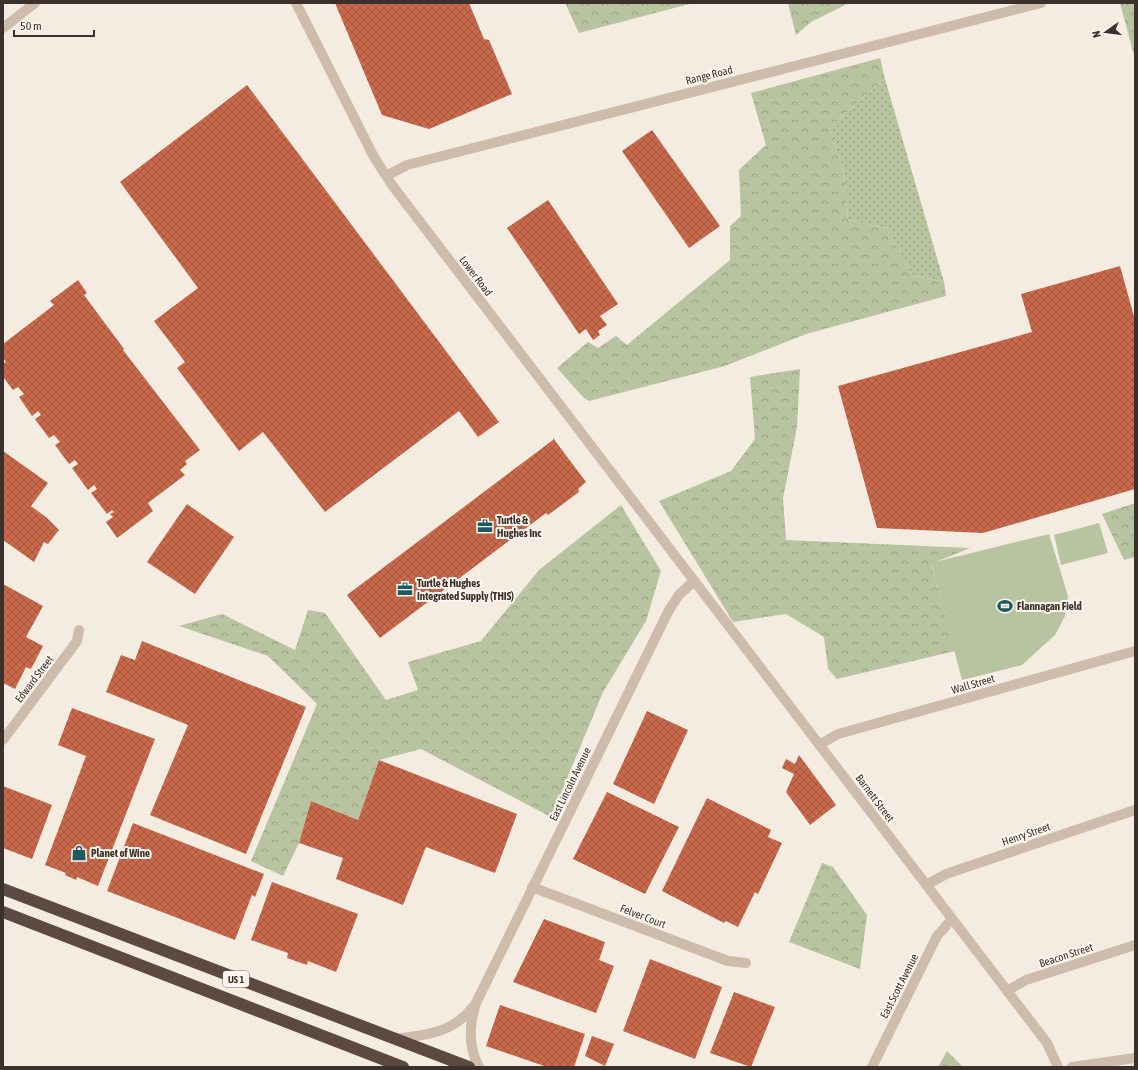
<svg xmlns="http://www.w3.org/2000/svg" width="1138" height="1070" font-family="'Asap Condensed',sans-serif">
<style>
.grass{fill:url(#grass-dots)}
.forest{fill:url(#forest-crowns)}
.garden{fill:#b8c4a0}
.building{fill:url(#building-cross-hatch)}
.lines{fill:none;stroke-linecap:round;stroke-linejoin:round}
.minor{stroke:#cdbbac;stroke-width:10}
.highway{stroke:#5c4a42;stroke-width:12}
.labels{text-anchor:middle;stroke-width:4;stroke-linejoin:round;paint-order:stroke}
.shield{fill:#fbf5ee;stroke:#756b66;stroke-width:1}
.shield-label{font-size:10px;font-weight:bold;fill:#3b302b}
.street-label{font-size:11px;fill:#3b302b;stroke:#fbf5ee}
.poi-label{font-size:11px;font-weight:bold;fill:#3b302b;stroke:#fbf5ee;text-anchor:start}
</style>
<defs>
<pattern id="grass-dots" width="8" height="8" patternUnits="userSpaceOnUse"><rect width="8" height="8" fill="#b8c4a0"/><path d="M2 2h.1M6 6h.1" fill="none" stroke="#97a083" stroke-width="1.8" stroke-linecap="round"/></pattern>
<pattern id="forest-crowns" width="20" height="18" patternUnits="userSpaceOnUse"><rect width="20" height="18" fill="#b8c4a0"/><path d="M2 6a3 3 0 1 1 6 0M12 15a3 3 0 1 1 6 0" fill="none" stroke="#97a083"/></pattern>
<pattern id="building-cross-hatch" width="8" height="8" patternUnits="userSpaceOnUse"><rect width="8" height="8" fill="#c8694b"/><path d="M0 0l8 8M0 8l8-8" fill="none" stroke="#a4573f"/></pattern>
</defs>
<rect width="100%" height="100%" fill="#f4ebe1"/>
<path class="grass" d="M885 79 944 282 912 275 887 228 848 220 844 173 829 127Z"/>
<path class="forest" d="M565 3H693L579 33Z
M788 3H849L811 22 796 35Z
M1120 3H1135V59Z
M880 58 885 79 829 127 844 173 848 220 887 228 912 275 944 282 946 296 806 334 725 366 589 401 583 397 557 368 588 342 598 348 616 336 627 345 730 260V226L741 216 739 170 766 145 751 93Z
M800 369 797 427 783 498 786 540 970 548 931 564 955 651 837 679 828 669 824 637 786 614 733 622 659 501 731 471 755 439 750 377Z
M1135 503V557L1124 560 1102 514Z
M621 505 661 571 646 621 603 692 551 817 421 749 379 760 358 820 311 801 299 843 283 876 251 861 317 704 268 656 179 626 222 614 295 650 308 610 325 613 386 700 418 690 408 662 481 641 539 570Z
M822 863 833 867 867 915 860 969 789 942Z
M947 1051 963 1067H938Z"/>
<path class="garden" d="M1099 523 1108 553 1061 565 1054 535Z
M1049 534 1068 596 1065 616 1055 635 1022 665 962 680 931 563Z"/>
<path class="building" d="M335 3H469L484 39 489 40 512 94 429 129 382 115Z
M247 85 499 422 478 437 459 411 325 512 263 432 239 451 177 368 185 362 154 321 198 288 120 182Z
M652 130 720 226 689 248 622 151Z
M548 200 618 304 600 316 607 325 598 331 600 335 593 340 586 329 579 334 507 228Z
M1120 266 1135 320V489L983 533 877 528 838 386 1032 332 1021 294Z
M78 280 87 293 84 295 124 349 123 350 200 450 185 461 187 464 180 470 185 475 148 503 153 511 117 538 106 522 113 517 110 514 114 512 112 510 107 514 91 493 97 489 94 485 88 490 72 468 78 464 75 460 69 464 55 445 60 442 54 435 49 438 35 419 41 415 38 411 32 416 19 397 24 394 18 387 13 390 3 377 4 367 3 364 6 362 3 358V344L54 305 50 301Z
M553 438 586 482 578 489 579 492 548 515 546 513 380 638 347 595 553 440Z
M3 451 48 483 31 506 47 518 59 530 48 544 44 542 34 562 3 540Z
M187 504 234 537 195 594 147 562Z
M3 584 43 606 26 637 43 646 31 669 26 667 15 689 3 683Z
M142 641 306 707 246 854 150 815 188 725 106 692 121 655 135 660Z
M72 708 155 739 98 886 77 877 76 880 65 875 66 873 45 865 86 756 58 745Z
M647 711 688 730 654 804 613 784Z
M799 755 836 805 810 825 786 792 794 774 782 768 786 759 795 764Z
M379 760 517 814 495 873 426 847 403 905 336 879 343 858 299 843 311 801 358 820Z
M3 786 52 805 32 859 3 848Z
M607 792 679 827 645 894 573 859Z
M707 798 771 830 768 837 782 843 758 894 755 892 738 927 726 921 724 923 662 891Z
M133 823 264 874 255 897 252 895 235 940 107 891Z
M272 882 358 914 336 972 308 961 307 965 287 958 288 953 251 940Z
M544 919 605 942 599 960 614 966 596 1013 513 982Z
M650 959 722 987 695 1059 623 1031Z
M734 992 775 1007 751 1067 710 1053Z
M500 1005 585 1034 574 1067H547L486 1046Z
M592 1036 614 1044 605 1066 585 1056Z"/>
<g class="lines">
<path class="minor" d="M296 3 374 157 392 185 1047 1043 1058 1067
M3 28 35 3
M386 176 407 165 1041 3
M3 740 77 641 79 630
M819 745 838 734 1135 651
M926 885 946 874 1135 810
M532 887 728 961 746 963
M1007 991 1026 980 1135 945
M395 1039C426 1035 453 1033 473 1007
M479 1067C468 1047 469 1025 476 1003L669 610 679 595 694 581
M872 1067 937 936 952 919
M1072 1067 1135 1058"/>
<path class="highway" d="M3 889 469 1067
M3 912 403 1067"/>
</g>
<defs>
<g id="office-bare" transform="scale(1.2)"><path d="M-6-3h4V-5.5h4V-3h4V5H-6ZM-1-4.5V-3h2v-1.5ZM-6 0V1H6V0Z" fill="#1f5a5e" stroke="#fbf5ee" stroke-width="2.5" paint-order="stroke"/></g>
<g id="stadium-bare" transform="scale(1.2)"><path d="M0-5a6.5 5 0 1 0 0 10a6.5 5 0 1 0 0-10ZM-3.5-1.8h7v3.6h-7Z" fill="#1f5a5e" stroke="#fbf5ee" stroke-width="2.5" paint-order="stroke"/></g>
<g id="shop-bare" transform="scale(1.2)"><path d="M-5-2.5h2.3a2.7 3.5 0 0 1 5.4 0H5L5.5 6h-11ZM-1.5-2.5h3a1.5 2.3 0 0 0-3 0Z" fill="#1f5a5e" stroke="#fbf5ee" stroke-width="2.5" paint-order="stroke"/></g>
</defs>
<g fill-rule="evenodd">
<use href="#office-bare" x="485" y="526"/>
<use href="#office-bare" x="405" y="589"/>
<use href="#stadium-bare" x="1005" y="606"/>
<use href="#shop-bare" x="79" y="853"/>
</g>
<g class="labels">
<rect class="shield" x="223" y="971" width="26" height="16" rx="3"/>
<g class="shield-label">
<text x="236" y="983">US 1</text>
</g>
<g class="street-label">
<text transform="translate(709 75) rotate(-14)" y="4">Range Road</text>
<text transform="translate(476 276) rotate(53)" y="4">Lower Road</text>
<text transform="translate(34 679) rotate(-53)" y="4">Edward Street</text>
<text transform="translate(973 684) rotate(-16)" y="4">Wall Street</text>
<text transform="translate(570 784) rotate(-64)" y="4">East Lincoln Avenue</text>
<text transform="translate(875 798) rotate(53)" y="4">Barnett Street</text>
<text transform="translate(1026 834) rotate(-19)" y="4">Henry Street</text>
<text transform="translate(643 916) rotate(21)" y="4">Felver Court</text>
<text transform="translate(1066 955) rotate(-18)" y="4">Beacon Street</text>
<text transform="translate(899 986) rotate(-63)" y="4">East Scott Avenue</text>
</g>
<g class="poi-label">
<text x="497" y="524">Turtle &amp;<tspan x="497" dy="13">Hughes Inc</tspan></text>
<text x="417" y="587">Turtle &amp; Hughes<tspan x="417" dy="13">Integrated Supply (THIS)</tspan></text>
<text x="1017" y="610">Flannagan Field</text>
<text x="91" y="857">Planet of Wine</text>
</g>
</g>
<rect width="1138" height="1070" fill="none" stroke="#3b302b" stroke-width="8"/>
<g transform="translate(1106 32) rotate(256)" stroke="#fbf5ee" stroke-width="3" paint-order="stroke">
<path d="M0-3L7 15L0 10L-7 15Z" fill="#3b302b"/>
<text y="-6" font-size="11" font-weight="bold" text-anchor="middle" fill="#3b302b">N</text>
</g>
<path d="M14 30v6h80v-6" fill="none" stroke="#3b302b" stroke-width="2"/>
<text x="20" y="30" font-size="12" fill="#3b302b" stroke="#fbf5ee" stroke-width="3" paint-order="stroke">50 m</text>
</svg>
